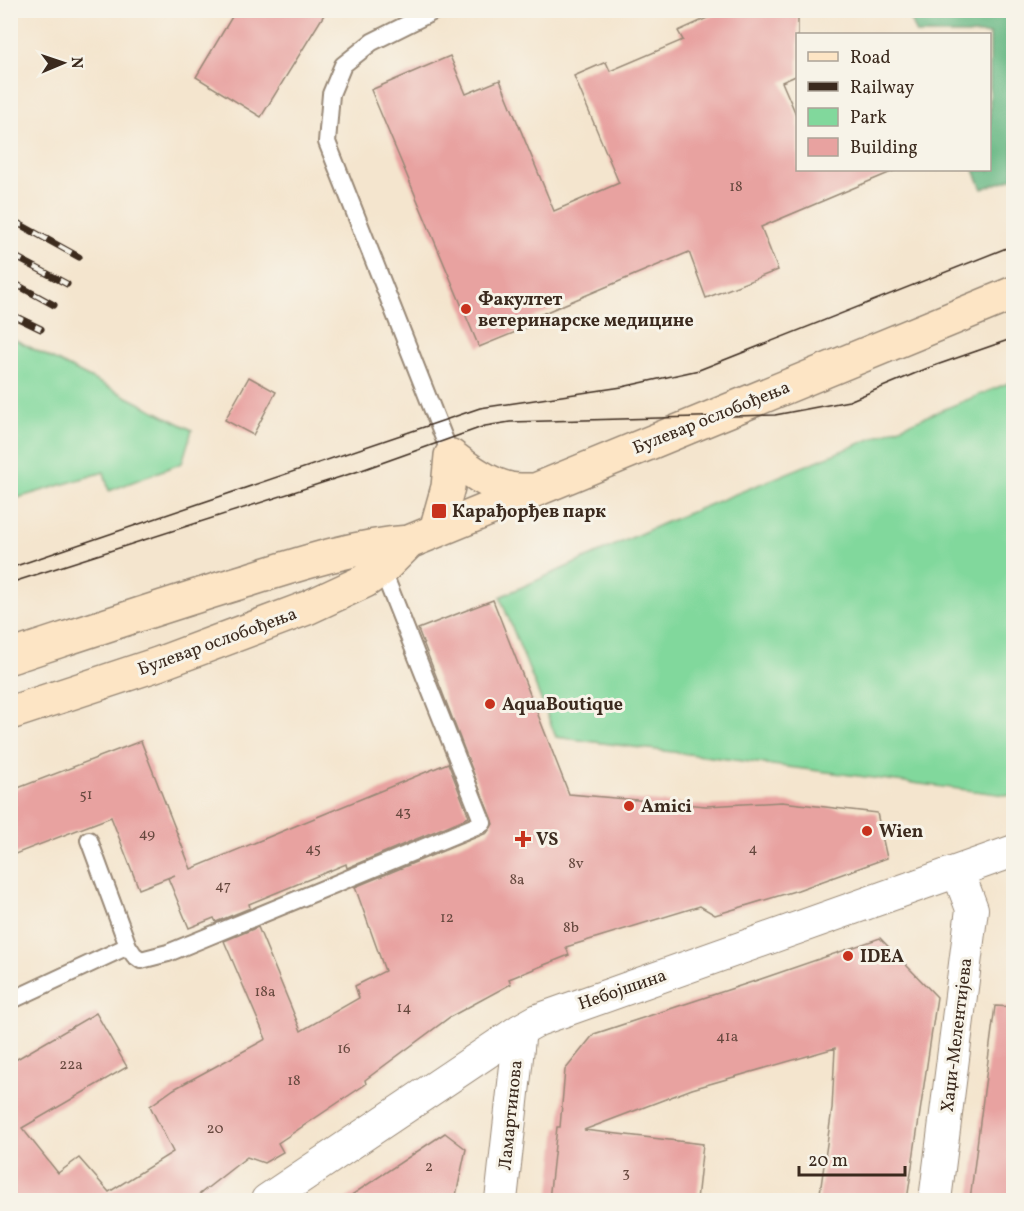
<svg xmlns="http://www.w3.org/2000/svg" width="1024" height="1211" font-family="Vollkorn,serif">
<style>
.green{fill:#81d89c;stroke:#5e815d;stroke-width:1.5}
.forest{fill:#68b884;stroke:#527151;stroke-width:1.5}
.building{fill:#e8a2a0}
.lines{fill:none;stroke-linecap:round;stroke-linejoin:round}
.service-casing{stroke:#988876;stroke-width:20}
.minor-casing{stroke:#988876;stroke-width:34}
.secondary-casing{stroke:#988876;stroke-width:36}
.service{stroke:#fff;stroke-width:16}
.minor{stroke:#fff;stroke-width:32}
.secondary{stroke:#fde5c5;stroke-width:33}
.tram{stroke:#3b2a1e;stroke-width:1.5}
.rail-casing{stroke:#3b2a1e;stroke-width:7}
.rail{stroke:#f7f3e8;stroke-width:4.5;stroke-dasharray:14;stroke-linecap:butt}
.poi-dot{fill:#c8321e;stroke:#f7f3e8;stroke-width:2}
.labels{text-anchor:middle;stroke-width:6;stroke-linejoin:round;paint-order:stroke}
.number-label{font-size:15px;fill:#66483e}
.poi-label{font-size:18px;font-weight:bold;fill:#3b2a1e;stroke:#f7f3e8;text-anchor:start}
.street-label{font-size:18px;fill:#3b2a1e;stroke:#f7f3e8}
</style>
<rect width="100%" height="100%" fill="#f7f3e8"/>
<filter id="ink" filterUnits="userSpaceOnUse"><feTurbulence type="fractalNoise" baseFrequency=".0167" numOctaves="2"/><feDisplacementMap in="SourceGraphic" scale="12" xChannelSelector="R" yChannelSelector="G"/><feConvolveMatrix kernelMatrix="1 2 1 2 8 2 1 2 1" color-interpolation-filters="sRGB"/></filter>
<filter id="wash" filterUnits="userSpaceOnUse"><feTurbulence type="fractalNoise" baseFrequency=".008" numOctaves="4" result="noise"/><feDisplacementMap in="SourceGraphic" scale="24" xChannelSelector="R" yChannelSelector="G"/><feGaussianBlur stdDeviation="1.35" result="paint"/><feColorMatrix in="noise" values="0 0 0 0 0 0 0 0 0 0 0 0 0 0 0 0 0 1.4 0 .05"/><feComposite in="paint" operator="in"/></filter>
<g filter="url(#wash)">
<rect width="100%" height="100%" fill="#f4e5ce"/>
<path class="green" d="M10 337 192 430 182 463 109 491 104 472 11 500Z
M1013 381V796L556 737 500 597 662 524Z"/>
<path class="forest" d="M907 11H1013V178L982 189 974 170H990V34H917Z"/>
<g id="blocks">
<path class="building" d="M236 10H327L261 117 196 77Z
M725 10H798V75L782 82 798 119V170H896L761 227 778 270 706 298 689 252 525 321 528 327 479 347 371 90 450 56 466 94 500 80 554 211 619 183 574 76 606 62 610 71 683 40 678 31Z
M249 377 276 392 253 435 225 420Z
M493 600 569 794 706 806 782 802 877 813 887 858 798 890 715 915 700 906 566 947 569 955 509 979 511 984 450 1017 365 1080 366 1084 278 1143 283 1152 264 1163 247 1157 192 1200H10V1063L96 1013 127 1067 22 1128 58 1173 79 1158 109 1192 173 1152 150 1106 174 1089 266 1039 224 941 258 927 301 1031 359 998 355 986 385 971 355 887 487 833 493 824 418 629Z
M141 741 191 869 448 763 469 817 347 868 346 864 249 904 250 908 216 922 214 918 189 928 168 878 175 875 139 889 111 817 10 856V791Z
M880 938 937 997 907 1200H819L832 1109 835 1048 692 1089 584 1130 703 1144 697 1200H549L557 1127H560L565 1070 594 1034 761 979Z
M995 1006 1014 1007V1200H970Z
M445 1133 466 1149 455 1200H344Z"/>
</g>
</g>
<g filter="url(#ink)">
<use href="#blocks" fill-opacity="0" stroke="#988876" stroke-width="1.5"/>
<g class="lines">
<g class="service-casing">
<path id="service" d="M436 10 372 42 343 65 331 94 327 142 451 456
M89 840 128 946 134 955 141 960 168 953 483 823 382 569
M10 1001 128 946"/>
</g>
<g class="minor-casing">
<path id="minor" d="M267 1200 520 1030 538 1020 1014 851
M501 1200 520 1030
M935 1200 972 909 958 872"/>
</g>
<g class="secondary-casing">
<path id="secondary" d="M451 456C468 469 489 485 510 489 518 490 527 490 535 490
M436 530 448 487 451 456
M10 657C89 631 166 605 245 581 299 564 353 546 409 542L1014 293
M10 713 158 664 307 608 365 581 382 569 409 542"/>
</g>
<use href="#service" class="service"/>
<use href="#minor" class="minor"/>
<use href="#secondary" class="secondary"/>
<path class="tram" d="M10 568 480 408 622 387 699 370 1014 245
M10 583 359 471 485 426 510 422 775 415 849 401 928 368 1014 338"/>
<g class="rail-casing">
<path id="rail" d="M10 219 79 257
M10 254 67 284
M10 281 54 305
M10 314 41 329"/>
</g>
<use href="#rail" class="rail"/>
</g>
</g>
<g class="poi-dot">
<circle cx="466" cy="309" r="6"/>
<rect x="431" y="503" width="16" height="16" rx="3"/>
<circle cx="490" cy="704" r="6"/>
<circle cx="629" cy="806" r="6"/>
<circle cx="867" cy="831" r="6"/>
<path d="M520 830h6v6h6v6h-6v6h-6v-6h-6v-6h6z"/>
<circle cx="848" cy="956" r="6"/>
</g>
<g class="labels">
<g class="number-label">
<text x="736" y="191">18</text>
<text x="86" y="799">51</text>
<text x="403" y="816">43</text>
<text x="147" y="838">49</text>
<text x="313" y="853">45</text>
<text x="753" y="853">4</text>
<text x="576" y="868">8v</text>
<text x="517" y="884">8a</text>
<text x="223" y="890">47</text>
<text x="447" y="922">12</text>
<text x="571" y="932">8b</text>
<text x="265" y="996">18a</text>
<text x="404" y="1012">14</text>
<text x="727" y="1041">41a</text>
<text x="344" y="1053">16</text>
<text x="71" y="1069">22a</text>
<text x="294" y="1085">18</text>
<text x="215" y="1133">20</text>
<text x="429" y="1171">2</text>
<text x="626" y="1177">3</text>
</g>
<g class="poi-label">
<text x="478" y="305">Факултет<tspan x="478" dy="21">ветеринарске медицине</tspan></text>
<text x="452" y="517">Карађорђев парк</text>
<text x="502" y="710">AquaBoutique</text>
<text x="641" y="812">Amici</text>
<text x="879" y="837">Wien</text>
<text x="536" y="845">VS</text>
<text x="860" y="962">IDEA</text>
</g>
<g class="street-label">
<text transform="translate(711 417) rotate(-22)" y="6">Булевар ослобођења</text>
<text transform="translate(217 641) rotate(-20)" y="6">Булевар ослобођења</text>
<text transform="translate(622 989) rotate(-19)" y="6">Небојшина</text>
<text transform="translate(956 1035) rotate(-83)" y="6">Хаџи-Мелентијева</text>
<text transform="translate(510 1115) rotate(-84)" y="6">Ламартинова</text>
</g>
</g>
<rect width="1024" height="1211" fill="none" stroke="#f7f3e8" stroke-width="36"/>
<rect x="796" y="33" width="195" height="138" fill="#f7f3e8" stroke="#aca397" stroke-width="1.5"/>
<rect x="808" y="52" width="30" height="9" fill="#fde5c5" stroke="#aca397" stroke-width="1.5"/>
<text x="850" y="63" font-size="18" fill="#3b2a1e">Road</text>
<rect x="808" y="82" width="30" height="9" fill="#3b2a1e" stroke="#aca397" stroke-width="1.5"/>
<text x="850" y="93" font-size="18" fill="#3b2a1e">Railway</text>
<rect x="808" y="108" width="30" height="18" fill="#81d89c" stroke="#aca397" stroke-width="1.5"/>
<text x="850" y="123" font-size="18" fill="#3b2a1e">Park</text>
<rect x="808" y="138" width="30" height="18" fill="#e8a2a0" stroke="#aca397" stroke-width="1.5"/>
<text x="850" y="153" font-size="18" fill="#3b2a1e">Building</text>
<g transform="translate(63 63) rotate(88)" stroke="#f7f3e8" stroke-width="4.5" paint-order="stroke">
<path d="M0-4.5L10 22L0 15L-10 22Z" fill="#3b2a1e"/>
<text y="-9" font-size="16" font-weight="bold" text-anchor="middle" fill="#3b2a1e">N</text>
</g>
<path d="M799 1166v9h106v-9" fill="none" stroke="#3b2a1e" stroke-width="3"/>
<text x="808" y="1166" font-size="18" fill="#3b2a1e" stroke="#f7f3e8" stroke-width="4.5" paint-order="stroke">20 m</text>
</svg>
